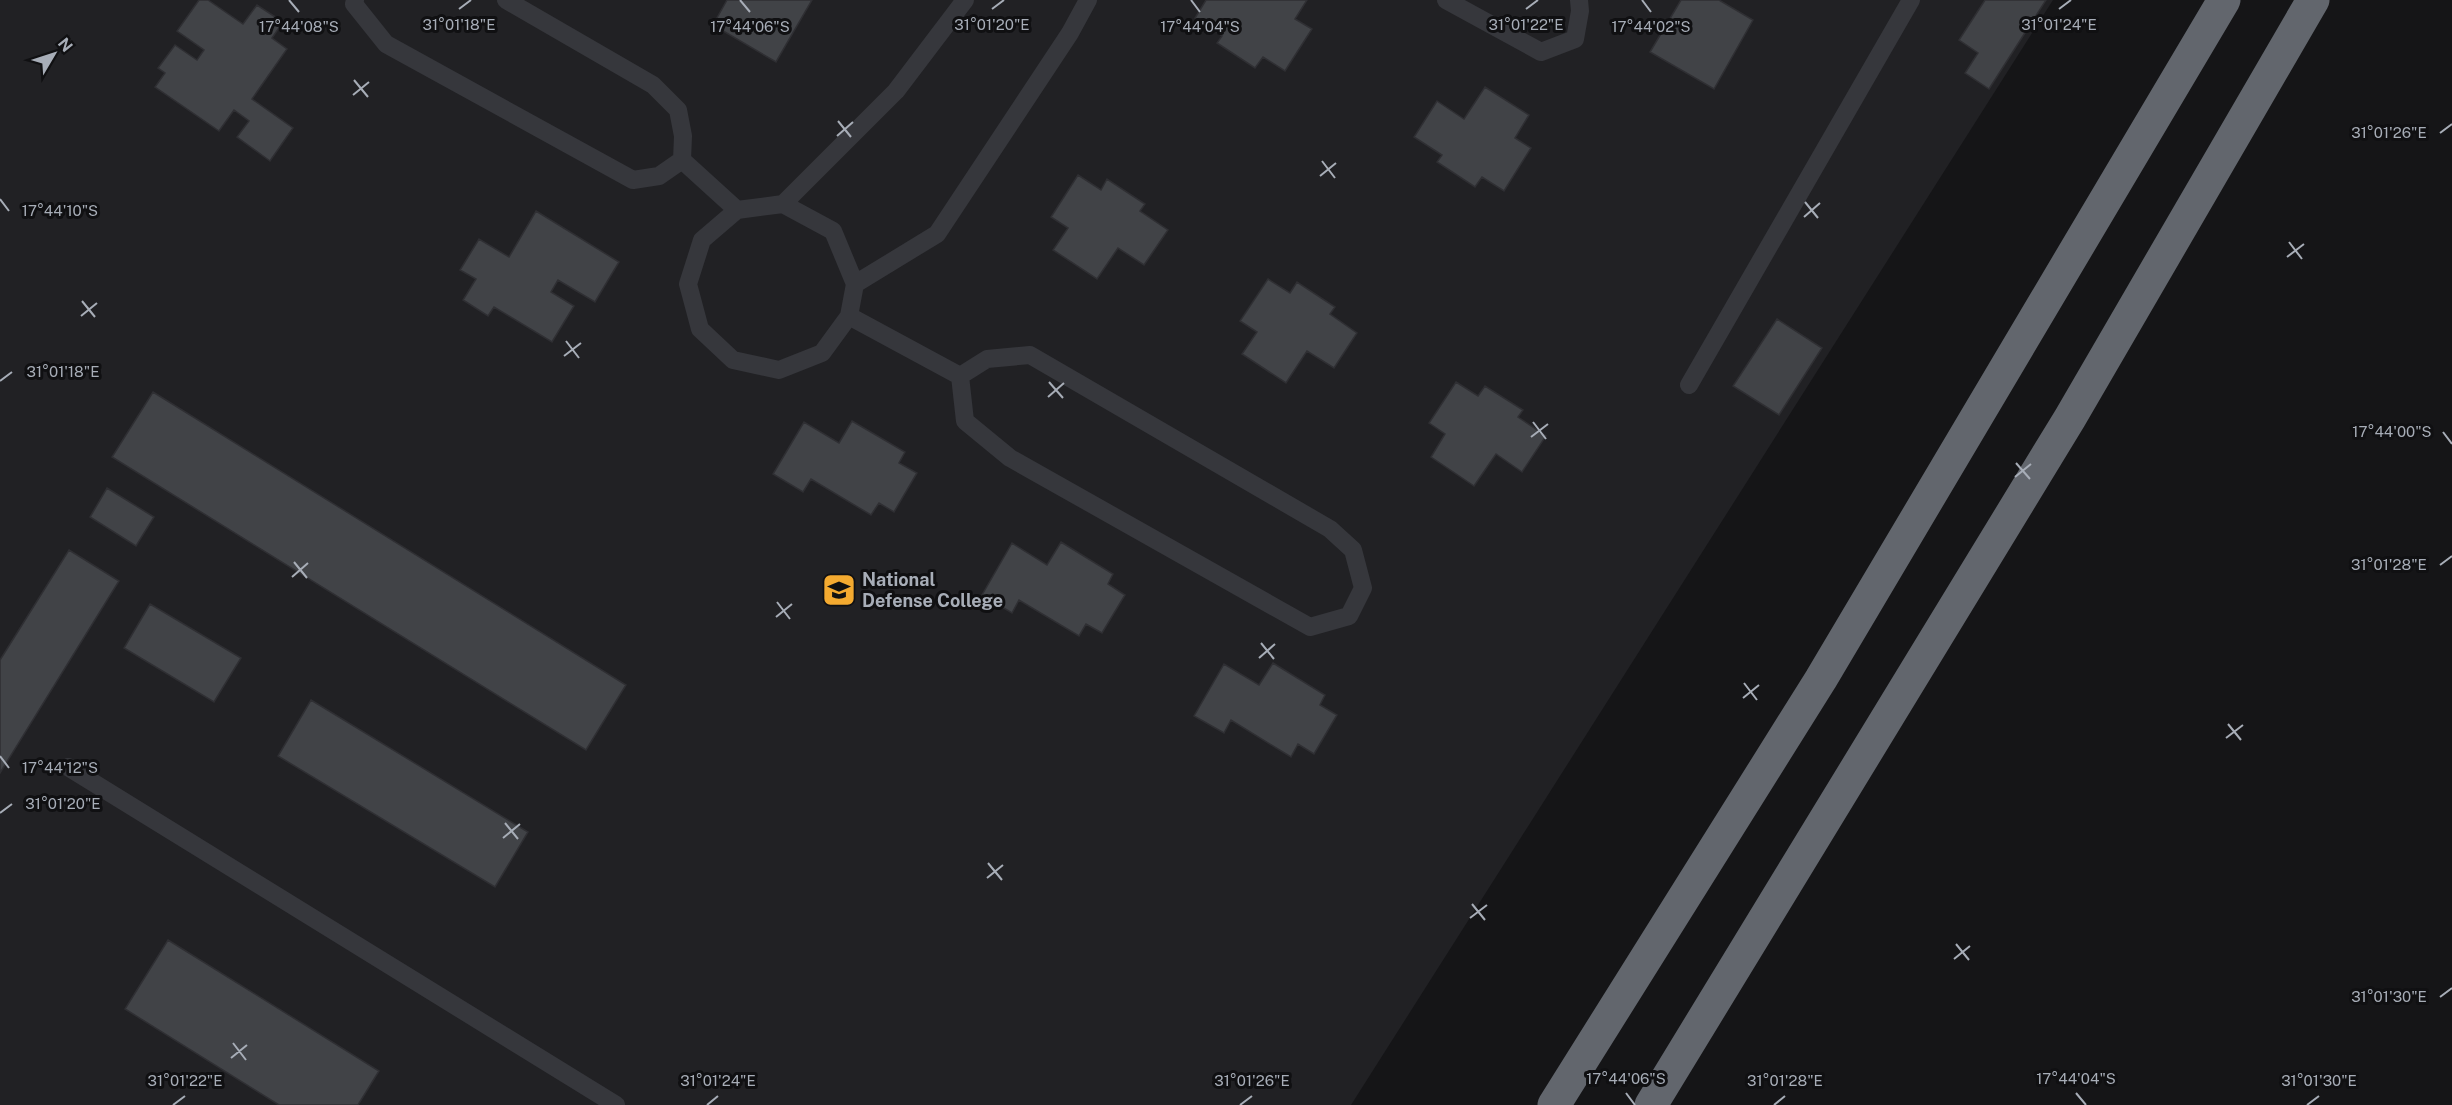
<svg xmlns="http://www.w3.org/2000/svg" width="2452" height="1105" font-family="'Public Sans',sans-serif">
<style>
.built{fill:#212124}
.building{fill:#414347;stroke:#2f2f33;stroke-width:1.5}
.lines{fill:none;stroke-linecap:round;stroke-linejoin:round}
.lane{stroke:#36373c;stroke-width:18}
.highway{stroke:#62666d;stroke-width:33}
.ticks{fill:none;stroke:#a7adb7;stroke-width:2}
.labels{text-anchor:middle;stroke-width:6;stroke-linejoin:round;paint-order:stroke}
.poi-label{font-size:18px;font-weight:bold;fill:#a7adb7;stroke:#101012;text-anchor:start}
.ticks-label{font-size:15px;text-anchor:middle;fill:#a7adb7;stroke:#101012;stroke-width:6;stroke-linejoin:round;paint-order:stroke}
</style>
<rect width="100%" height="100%" fill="#151517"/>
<path class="built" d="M0 0H2053L1351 1105H0Z"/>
<path class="building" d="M199 0H208L243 24 257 5 283 22 272 38 287 49 252 99 293 128 270 161 237 137 249 121 234 110 219 131 155 87 165 73 158 68 175 45 197 60 204 50 177 31Z
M727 0H812L776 62 713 25Z
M1206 0H1307L1295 19 1312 29 1285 71 1263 57 1255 68 1217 43 1222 36 1195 18Z
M1681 0H1719L1753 20 1714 89 1650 52Z
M1985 0H2046L1989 89 1965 73 1978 53 1959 40Z
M1485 87 1529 115 1515 138 1531 148 1504 191 1482 177 1475 187 1437 162 1442 155 1414 137 1437 101 1464 119Z
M1078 175 1101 190 1107 179 1145 204 1140 211 1168 230 1144 265 1118 248 1097 279 1053 250 1068 228 1051 217Z
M536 211 619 262 595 302 558 280 551 292 574 306 552 342 494 307 488 316 463 300 476 279 460 270 479 239 509 257Z
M1268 279 1290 293 1297 282 1335 307 1330 314 1357 333 1334 368 1307 351 1286 383 1242 354 1257 332 1240 321Z
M1777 319 1822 348 1779 415 1733 386Z
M1456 382 1478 396 1485 386 1523 410 1518 417 1546 436 1522 472 1496 454 1474 486 1431 457 1445 434 1429 423Z
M153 392 626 685 586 750 112 457Z
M852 421 905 452 899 463 917 473 894 512 879 503 871 515 811 479 803 492 773 474 804 422 839 443Z
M107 488 154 517 136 546 90 517Z
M1061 542 1113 574 1108 584 1125 595 1102 633 1086 624 1079 636 1019 600 1012 613 982 595 1012 543 1047 565Z
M69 550 119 581 0 773V660Z
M150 604 241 658 214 702 124 648Z
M1273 663 1325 695 1320 705 1337 715 1314 754 1298 744 1291 757 1231 720 1224 733 1194 716 1224 664 1259 685Z
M311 700 528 832 495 887 278 756Z
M168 940 379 1071 358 1105H279L125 1009Z"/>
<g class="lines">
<path class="lane" d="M355 0 354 4 386 44 633 180 659 176 682 160 683 136 678 110 653 85 506 0
M1446 0 1541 52 1575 39 1580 11 1579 0
M682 160 737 210
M783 204 833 231 855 284 849 316 822 353 779 370 733 360 700 329 688 284 702 240 737 210 783 204 896 91 965 0
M855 284 937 234 1070 33 1088 0
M849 316 960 376
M1030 355 1330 529 1353 550 1363 588 1349 616 1310 627 1010 458 965 421 960 376 987 359Z
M1689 385 1911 0
M68 767 616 1105"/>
<path class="highway" d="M1554 1105 1821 679 2224 0
M1651 1105 2070 418 2313 0"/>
</g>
<path class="ticks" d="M289 0 299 12M740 0 750 12M1191 0 1200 12M1642 0 1651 12M459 9 471 0M992 9 1004 0M1526 9 1538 0M2059 9 2071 0M354 80 368 97M353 95 369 82M838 121 851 137M2440 133 2452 124M837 136 853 122M1322 161 1335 178M1320 176 1336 163M0 199 9 211M1805 202 1818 218M1804 217 1820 203M2289 242 2302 259M2287 257 2304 244M82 301 95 317M81 316 97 303M566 341 579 358M564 356 581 343M0 381 12 372M1049 382 1063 398M1048 397 1064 383M1533 422 1546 439M2443 432 2452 444M1531 437 1548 424M2016 463 2030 479M2015 477 2031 464M294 562 307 578M2440 565 2452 556M292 577 308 563M777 602 790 619M776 617 792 604M1261 643 1274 659M1259 658 1275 644M1744 683 1757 700M1743 698 1759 685M2228 724 2241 740M2226 738 2243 725M0 756 9 768M0 813 12 804M505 823 518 839M503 838 520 824M988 863 1002 880M987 878 1003 865M1472 904 1485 920M1470 918 1487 905M1956 944 1969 960M1954 959 1970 946M2440 997 2452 988M233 1043 246 1060M231 1058 247 1045M1626 1093 1635 1105M2076 1093 2086 1105M173 1105 185 1096M707 1105 718 1096M1240 1105 1252 1096M1774 1105 1785 1096M2307 1105 2319 1096"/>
<defs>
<g id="university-square" transform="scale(1.725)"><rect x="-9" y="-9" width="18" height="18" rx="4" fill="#f4aa30" stroke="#101012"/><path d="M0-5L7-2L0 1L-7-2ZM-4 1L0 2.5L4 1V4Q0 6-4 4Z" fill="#111"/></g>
</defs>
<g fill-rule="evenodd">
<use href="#university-square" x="839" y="590"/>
</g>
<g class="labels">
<g class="poi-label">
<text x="862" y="586">National<tspan x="862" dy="21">Defense College</tspan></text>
</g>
</g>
<g class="ticks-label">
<text x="1526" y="30">31°01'22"E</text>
<text x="2059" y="30">31°01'24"E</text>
<text x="459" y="30">31°01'18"E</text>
<text x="992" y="30">31°01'20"E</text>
<text x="299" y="32">17°44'08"S</text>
<text x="750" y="32">17°44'06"S</text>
<text x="1200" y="32">17°44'04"S</text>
<text x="1651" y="32">17°44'02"S</text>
<text x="2389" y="138">31°01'26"E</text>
<text x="60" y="216">17°44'10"S</text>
<text x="63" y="377">31°01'18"E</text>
<text x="2392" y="437">17°44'00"S</text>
<text x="2389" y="570">31°01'28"E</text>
<text x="60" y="773">17°44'12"S</text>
<text x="63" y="809">31°01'20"E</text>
<text x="2389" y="1002">31°01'30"E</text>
<text x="1626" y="1084">17°44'06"S</text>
<text x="2076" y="1084">17°44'04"S</text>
<text x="185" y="1086">31°01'22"E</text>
<text x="718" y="1086">31°01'24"E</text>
<text x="1252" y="1086">31°01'26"E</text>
<text x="1785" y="1086">31°01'28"E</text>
<text x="2319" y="1086">31°01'30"E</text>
</g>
<g transform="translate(54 54) rotate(51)" stroke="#101012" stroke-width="4.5" paint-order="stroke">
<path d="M0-4.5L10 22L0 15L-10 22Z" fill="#a7adb7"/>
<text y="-9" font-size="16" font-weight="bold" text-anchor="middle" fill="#a7adb7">N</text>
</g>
</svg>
